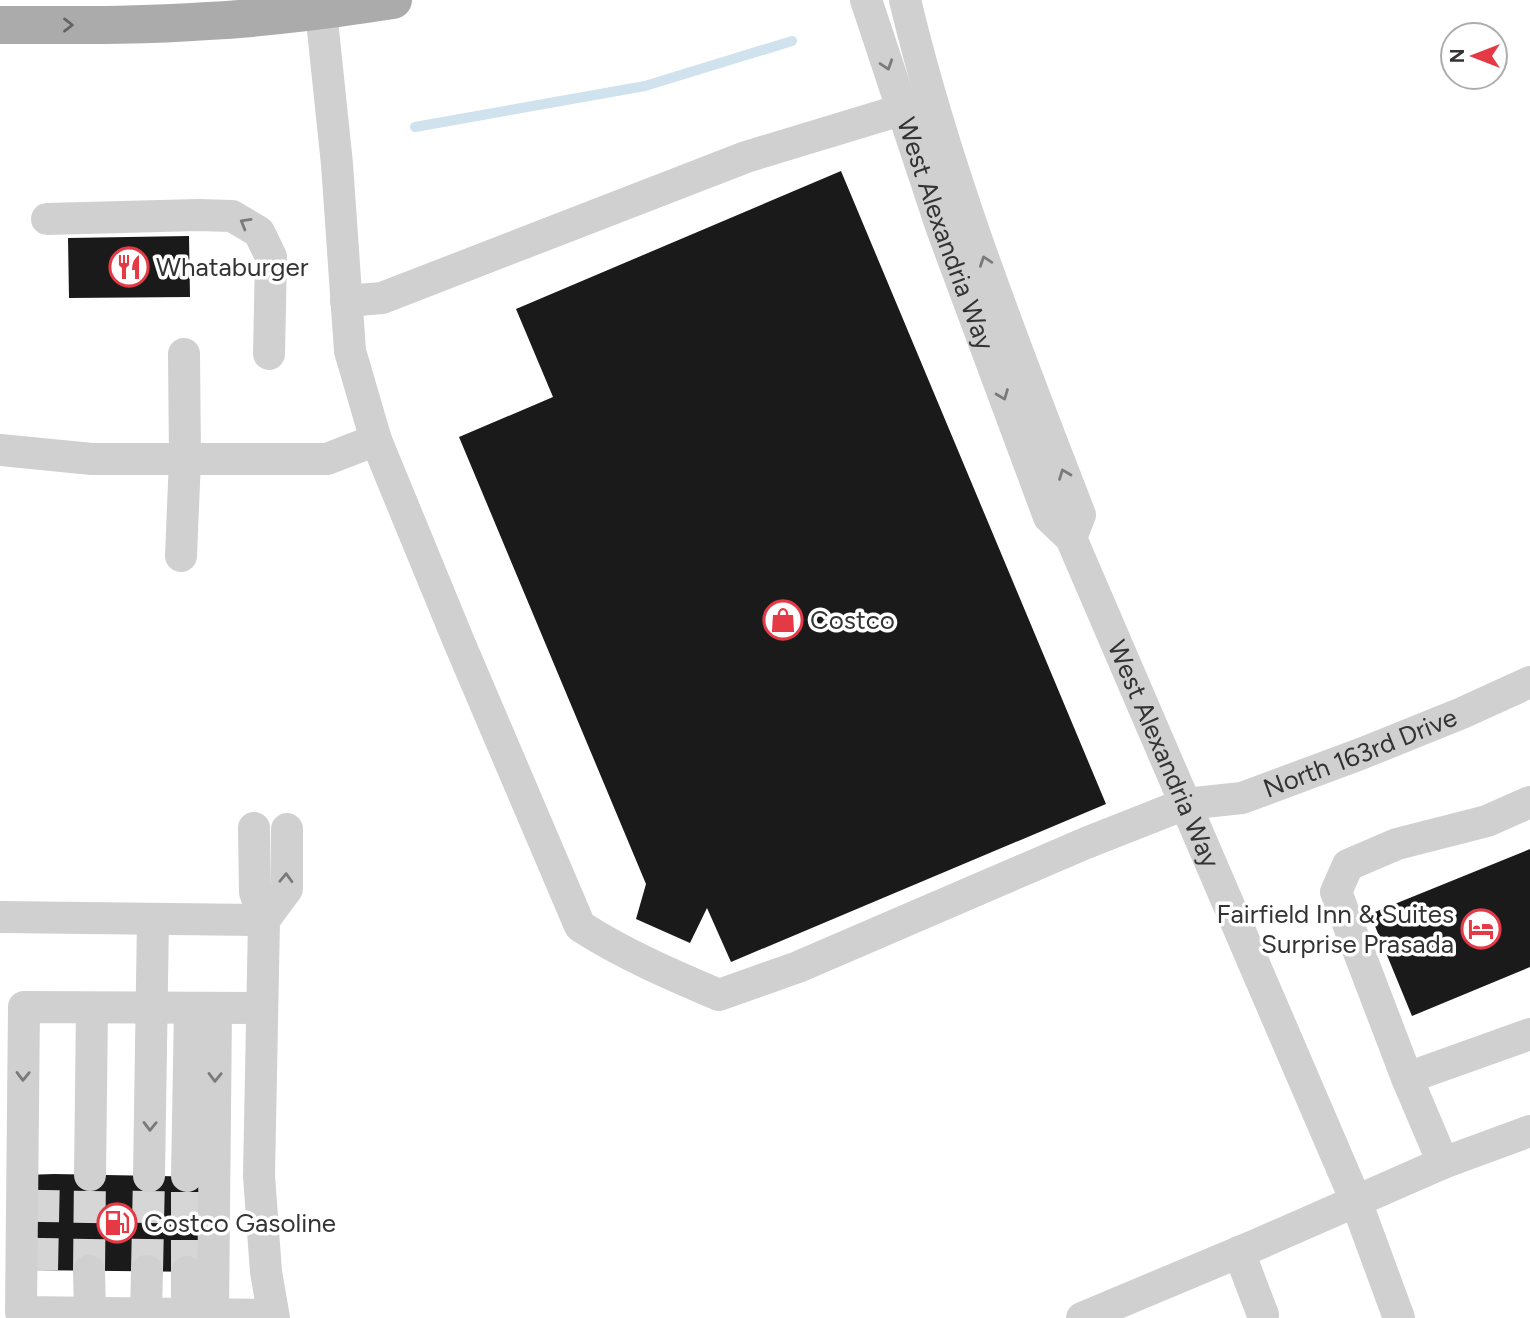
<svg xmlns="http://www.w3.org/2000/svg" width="1530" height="1318" font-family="Figtree,sans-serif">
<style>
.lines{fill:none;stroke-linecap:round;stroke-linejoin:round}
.stream{stroke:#cfe2ee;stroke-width:10}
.building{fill:#1a1a1a}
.minor-tunnel{stroke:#d6d6d6;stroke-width:32;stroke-dasharray:32 16;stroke-linecap:butt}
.minor{stroke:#d0d0d0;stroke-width:32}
.major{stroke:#ababab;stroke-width:38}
.oneway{stroke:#636363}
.oneway2{stroke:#7a7a7a}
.labels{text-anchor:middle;stroke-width:7;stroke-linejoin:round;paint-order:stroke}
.street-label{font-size:26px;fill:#333;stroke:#fff}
.poi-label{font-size:26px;fill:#333;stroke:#fff;text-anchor:start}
</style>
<rect width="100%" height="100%" fill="#fff"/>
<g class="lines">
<path class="stream" d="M415 127 645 86 792 41"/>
</g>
<path class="building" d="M841 171 1106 804 731 962 707 908 690 943 636 919 646 884 459 437 553 397 516 309Z
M189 236 190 297 69 298 68 238Z
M1530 849V967L1412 1016 1370 914Z
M54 1174 210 1177 208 1272 24 1270 25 1175Z"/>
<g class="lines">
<path class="minor-tunnel" d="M42 1270 44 1174
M89 1271 90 1175
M147 1271 149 1176
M187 1272V1176"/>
<g class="minor">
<path id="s1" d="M866 0 942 229 1049 517 1071 538 1356 1201 1399 1318"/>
<path d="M905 0C947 176 1015 346 1080 515L1071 538"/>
<path id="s2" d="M321 11 337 164 350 351 376 440 459 642 580 926C623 954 672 975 719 995L798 967 1086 843 1185 804 1242 798 1363 753 1462 713 1530 682"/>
<path d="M47 219 198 215 232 216 259 232 271 257 269 354"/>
<path d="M346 301 382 298 746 157 901 110"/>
<path d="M0 450 92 459H327L376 440"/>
<path d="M181 556 185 459 184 354"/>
<path d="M254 828 255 892 264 920 259 1176 266 1272 274 1318"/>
<path d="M0 917 264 920"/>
<path d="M264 920 287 889V829"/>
<path d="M262 1008 24 1007 21 1312 273 1315"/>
<path d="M1407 1078 1336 892 1348 865 1397 844 1487 821 1530 802"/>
<path d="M1443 1163 1407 1078 1530 1034"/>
<path d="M90 1175 92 1008"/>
<path d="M149 1176 153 919"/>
<path d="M187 1176 190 1009"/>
<path d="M1239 1252 1263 1315"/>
<path d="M89 1271 90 1313"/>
<path d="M187 1272V1314"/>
<path d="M146 1314 147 1271"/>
<path d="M213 1315 216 1009"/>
<path d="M1082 1318 1256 1245 1443 1163 1530 1131"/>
</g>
<path class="major" d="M0 25C69 25 139 26 208 21 270 18 332 9 393 0"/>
</g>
<defs><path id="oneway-chevron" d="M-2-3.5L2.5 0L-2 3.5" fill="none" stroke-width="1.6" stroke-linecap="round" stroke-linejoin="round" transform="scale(1.75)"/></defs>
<use class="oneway" href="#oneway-chevron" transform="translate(68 25)"/>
<g class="oneway2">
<use href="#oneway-chevron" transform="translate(887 65) rotate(72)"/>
<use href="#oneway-chevron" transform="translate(245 223) rotate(-150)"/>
<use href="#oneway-chevron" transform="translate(985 261) rotate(-109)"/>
<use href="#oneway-chevron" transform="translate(1003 395) rotate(69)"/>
<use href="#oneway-chevron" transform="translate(1064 474) rotate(-111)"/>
<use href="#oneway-chevron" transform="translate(286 878) rotate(-88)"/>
<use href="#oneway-chevron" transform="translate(23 1076) rotate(91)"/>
<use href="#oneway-chevron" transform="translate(215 1077) rotate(91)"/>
<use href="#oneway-chevron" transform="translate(150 1126) rotate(91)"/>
</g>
<defs>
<g id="restaurant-ring" transform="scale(2.0125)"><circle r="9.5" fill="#fff" stroke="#e63946" stroke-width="1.5"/><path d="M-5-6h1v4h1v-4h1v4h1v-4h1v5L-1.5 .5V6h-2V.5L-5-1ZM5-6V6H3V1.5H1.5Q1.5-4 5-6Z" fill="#e63946"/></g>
<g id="shop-ring" transform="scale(2.0125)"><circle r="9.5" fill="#fff" stroke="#e63946" stroke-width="1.5"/><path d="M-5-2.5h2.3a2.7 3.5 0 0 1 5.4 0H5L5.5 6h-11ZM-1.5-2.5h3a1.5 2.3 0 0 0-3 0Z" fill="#e63946"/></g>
<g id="hotel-ring" transform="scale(2.0125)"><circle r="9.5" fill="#fff" stroke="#e63946" stroke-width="1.5"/><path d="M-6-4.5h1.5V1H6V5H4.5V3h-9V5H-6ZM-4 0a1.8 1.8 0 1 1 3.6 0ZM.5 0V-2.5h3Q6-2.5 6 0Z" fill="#e63946"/></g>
<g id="fuel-ring" transform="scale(2.0125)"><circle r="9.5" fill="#fff" stroke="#e63946" stroke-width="1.5"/><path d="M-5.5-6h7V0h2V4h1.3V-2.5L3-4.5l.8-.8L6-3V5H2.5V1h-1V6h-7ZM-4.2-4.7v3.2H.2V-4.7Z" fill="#e63946"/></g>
</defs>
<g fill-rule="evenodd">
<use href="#restaurant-ring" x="129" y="267"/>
<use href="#shop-ring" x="783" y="620"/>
<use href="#hotel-ring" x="1481" y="929"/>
<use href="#fuel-ring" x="117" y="1223"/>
</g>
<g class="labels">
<g class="street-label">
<text dy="9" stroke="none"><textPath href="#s1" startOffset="247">West Alexandria Way</textPath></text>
<text dy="9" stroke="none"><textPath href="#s2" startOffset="1804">North 163rd Drive</textPath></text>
<text dy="9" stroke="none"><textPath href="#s1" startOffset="814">West Alexandria Way</textPath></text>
</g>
<g class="poi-label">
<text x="156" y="276">Whataburger</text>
<text x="810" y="629">Costco</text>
<text x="1454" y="923" text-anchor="end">Fairfield Inn &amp; Suites<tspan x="1454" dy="30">Surprise Prasada</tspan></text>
<text x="144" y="1232">Costco Gasoline</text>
</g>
</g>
<g transform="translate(1474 56) rotate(270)"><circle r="33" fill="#ffffff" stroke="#adadad" stroke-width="2"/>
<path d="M0-5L12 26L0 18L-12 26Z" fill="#e63946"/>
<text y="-10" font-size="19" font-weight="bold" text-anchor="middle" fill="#333333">N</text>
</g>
</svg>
